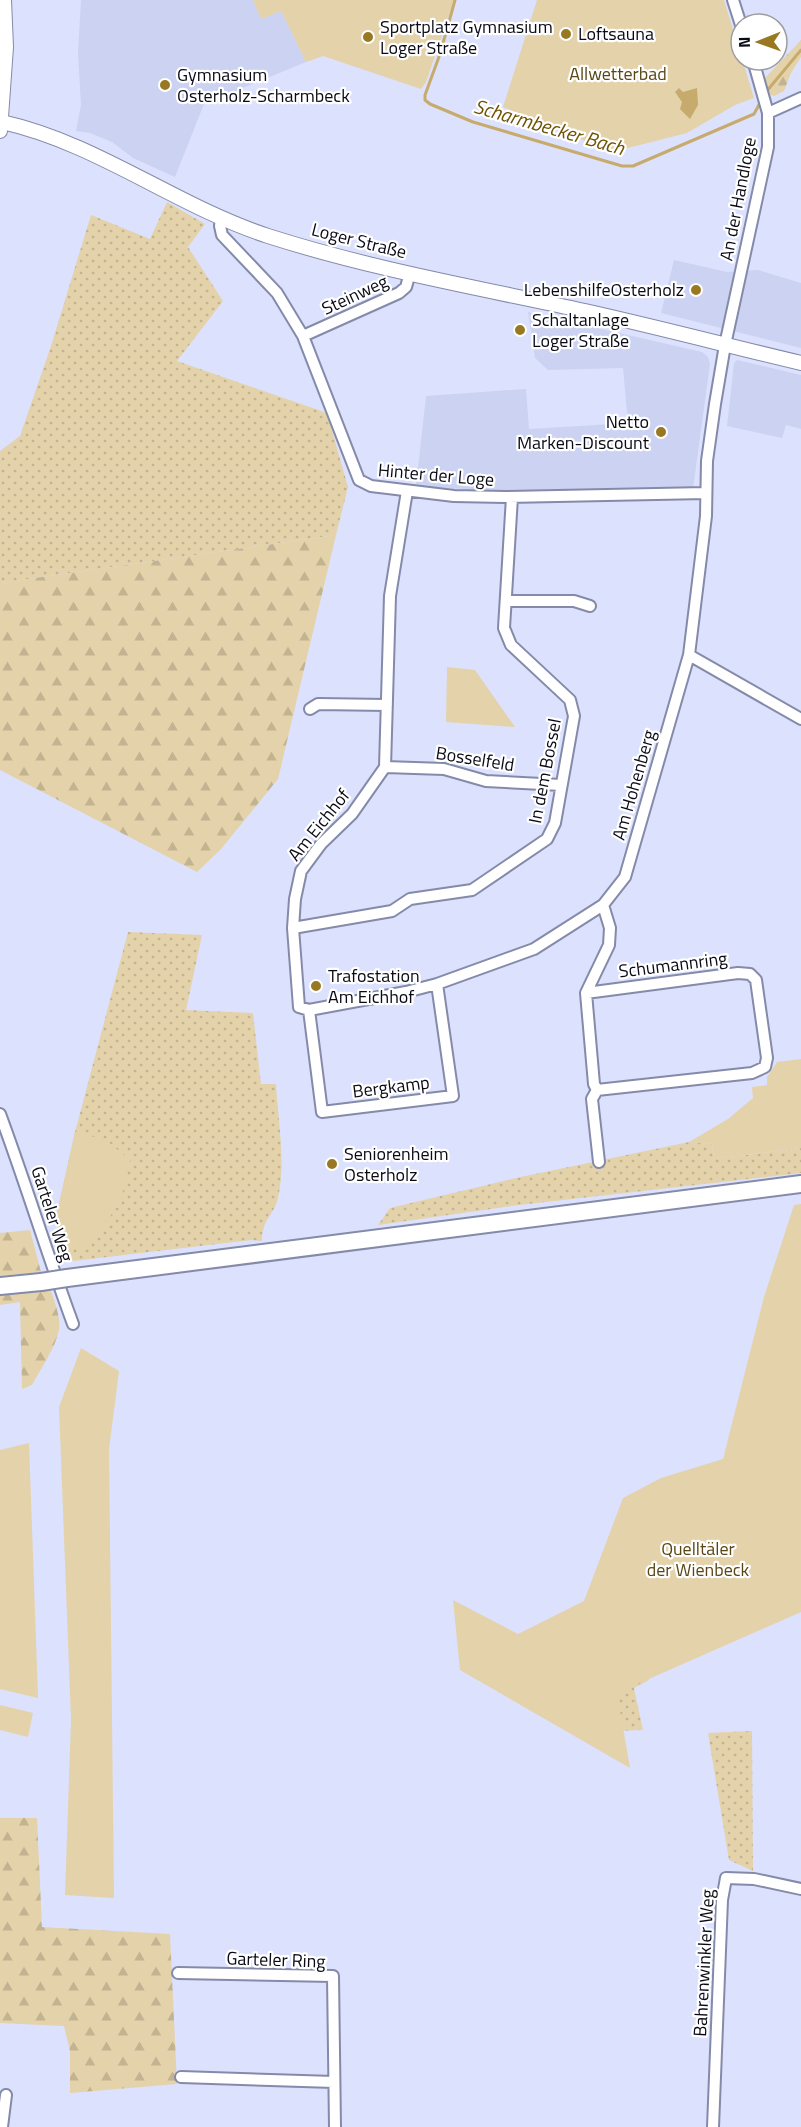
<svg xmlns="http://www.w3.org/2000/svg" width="801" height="2127" font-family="'Titillium Web',sans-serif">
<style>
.built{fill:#ccd2f2}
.grass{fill:url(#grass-dots)}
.forest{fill:url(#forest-firs)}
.park{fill:#e4d2aa}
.water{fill:#c6ab6c}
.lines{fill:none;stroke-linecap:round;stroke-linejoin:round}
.stream{stroke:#c6ab6c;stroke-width:3}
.minor-casing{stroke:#848aa9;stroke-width:14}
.tertiary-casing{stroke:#848aa9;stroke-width:16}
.primary-casing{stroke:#848aa9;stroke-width:20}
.minor{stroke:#fff;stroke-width:10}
.tertiary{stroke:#fff;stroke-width:14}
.primary{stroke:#fff;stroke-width:16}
.primary-bridge-casing{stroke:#848aa9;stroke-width:20;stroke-linecap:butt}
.primary-bridge{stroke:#fff;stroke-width:16}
.poi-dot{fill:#997822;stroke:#fff;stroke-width:2}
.labels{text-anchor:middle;stroke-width:4.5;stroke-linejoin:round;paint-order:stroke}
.poi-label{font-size:18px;fill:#090a15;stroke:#fff;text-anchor:start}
.park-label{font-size:18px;fill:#594614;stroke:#fff}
.street-label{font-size:18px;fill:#090a15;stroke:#fff}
.water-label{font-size:20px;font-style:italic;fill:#6e5300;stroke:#fff}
</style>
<defs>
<pattern id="grass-dots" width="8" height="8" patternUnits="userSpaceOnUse" patternTransform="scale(1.5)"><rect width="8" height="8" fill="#e4d2aa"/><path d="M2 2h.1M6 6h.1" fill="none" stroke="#c2b391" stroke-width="1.8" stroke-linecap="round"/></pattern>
<pattern id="forest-firs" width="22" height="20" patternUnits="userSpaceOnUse" patternTransform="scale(1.5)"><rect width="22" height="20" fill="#e4d2aa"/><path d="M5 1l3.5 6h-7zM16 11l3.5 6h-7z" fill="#c2b391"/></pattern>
</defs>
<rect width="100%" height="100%" fill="#dce1fd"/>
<path class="built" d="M81 0H253L261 18 281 11 306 62 204 104 175 177 133 158 112 142 90 133 76 131 81 105 78 53Z
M674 260 727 272 758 270 801 283V348L661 313Z
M528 312 702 352 708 357 710 364 693 489 629 488 511 492 416 486 426 396 526 389 529 429 628 423 623 368 548 370 535 358Z
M737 360 801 375V429L786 425 782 438 727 426 734 363Z"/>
<path class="grass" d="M167 202 205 224 188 247 223 301 177 361 327 413 348 487 336 535 0 583V451L20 436 51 346 91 215 150 239Z
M128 932 202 935 186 1010 253 1013 261 1084H276C278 1121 286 1162 278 1198 274 1215 262 1219 262 1241L251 1240 65 1262 56 1217 75 1132Z
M689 1142 712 1144 714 1159 801 1148V1173L519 1205 378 1225 390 1208 516 1178Z
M628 1658 644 1671 649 1680 634 1688 643 1730 615 1731 590 1719Z
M752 1731 753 1871 729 1860 708 1733Z"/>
<path class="forest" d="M801 40V57L791 73 784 91 774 96 769 94 765 78Z
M336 535 278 779 221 849 197 872 0 770V583Z
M30 1230 41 1272 0 1276V1233Z
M50 1288C54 1301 61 1316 59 1330 55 1349 41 1368 32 1385L22 1389 20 1302 0 1305V1295Z
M0 1818H37L42 1927 170 1934 177 2084 70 2093V2051L64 2026 0 2023Z"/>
<path class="park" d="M253 0H454L426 82 421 89 323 56 306 62 281 11 261 19Z
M537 0H724L754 98 735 105 687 133 612 152 503 107Z
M447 667 475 670 515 727 446 722Z
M801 1059V1148L714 1159 712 1144 689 1142 728 1119 753 1098 752 1087 767 1085V1077L777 1062Z
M75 1132 106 1140 130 1160 121 1200 90 1247 68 1249 56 1217Z
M801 1204V1612L617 1693 630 1768 460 1670 453 1600 518 1634 584 1601 623 1498 661 1478 723 1459 764 1297 794 1205Z
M81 1348 119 1371 109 1449 114 1898 65 1895 71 1720 59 1407Z
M29 1443 38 1698 0 1689V1450Z
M0 1705 33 1713 28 1737 0 1730Z"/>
<path class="water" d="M679 88 683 92 697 88 698 105 690 119 680 109 682 102 675 92Z"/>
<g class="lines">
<path class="stream" d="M455 0 440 54 425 95V100L430 104 473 122 622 166H633L754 114 761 101
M766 92 801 50"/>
<g class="minor-casing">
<path id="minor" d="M733 0 741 25
M768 113 801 98
M221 218 220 226 222 235 277 293 303 336 359 480 371 486 454 496 505 497 705 493
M303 336 399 293 406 287 410 273
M407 491 390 596 385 767 352 814 321 844 301 871 295 899 293 928 299 1007 309 1010 406 992 437 984 534 949 603 905 625 877 689 655 706 516 707 461 715 404 725 345 768 147V113L753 60
M506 601H574L590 606
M689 655 801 719
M310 709 318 704 387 705
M385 767 444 769 486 781 561 785
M293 928 392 911 410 899 472 890 547 839 555 823 574 716 570 700 511 645 504 628 512 497
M586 993 738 973 750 974 756 980 767 1058 765 1067 752 1073 597 1090
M309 1010 322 1112 453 1096 437 984
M0 1114C26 1184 47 1254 73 1324
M599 1162 592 1099 597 1090 594 1084 586 993 609 945 610 928 603 905
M178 1973 333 1976 335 2127
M181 2077 334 2082
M2 2127 6 2095
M713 2127 722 1900 726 1878 754 1879 801 1889"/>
</g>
<g class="tertiary-casing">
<path id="tertiary" d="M2 122C97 143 176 206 268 236 371 269 479 288 585 311 657 327 729 346 801 363
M0 131 6 47 4 0"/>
</g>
<g class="primary-casing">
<path id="primary" d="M67 1278 801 1184
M0 1286 41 1282"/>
</g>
<use href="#minor" class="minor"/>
<use href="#tertiary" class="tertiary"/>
<use href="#primary" class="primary"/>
<g class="primary-bridge-casing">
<path id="primary-bridge" d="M41 1282 67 1278"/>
</g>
<use href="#primary-bridge" class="primary-bridge"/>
</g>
<g class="poi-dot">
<circle cx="566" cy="34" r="6"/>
<circle cx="368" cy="37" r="6"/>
<circle cx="165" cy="85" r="6"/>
<circle cx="696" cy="290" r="6"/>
<circle cx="520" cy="330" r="6"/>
<circle cx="661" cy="432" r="6"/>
<circle cx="316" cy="986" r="6"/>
<circle cx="332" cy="1164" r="6"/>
</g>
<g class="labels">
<g class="poi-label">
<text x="380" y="33">Sportplatz Gymnasium<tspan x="380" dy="21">Loger Straße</tspan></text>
<text x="578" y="40">Loftsauna</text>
<text x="177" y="81">Gymnasium<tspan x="177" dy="21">Osterholz-Scharmbeck</tspan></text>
<text x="684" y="296" text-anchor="end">LebenshilfeOsterholz</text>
<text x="532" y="326">Schaltanlage<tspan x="532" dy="21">Loger Straße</tspan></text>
<text x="649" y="428" text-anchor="end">Netto<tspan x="649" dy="21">Marken-Discount</tspan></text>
<text x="328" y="982">Trafostation<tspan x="328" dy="21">Am Eichhof</tspan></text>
<text x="344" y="1160">Seniorenheim<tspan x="344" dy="21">Osterholz</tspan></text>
</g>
<g class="park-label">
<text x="618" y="80">Allwetterbad</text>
<text x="698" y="1555">Quelltäler<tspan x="698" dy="21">der Wienbeck</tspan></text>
</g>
<g class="street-label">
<text transform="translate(738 199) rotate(-79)" y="6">An der Handloge</text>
<text transform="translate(359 241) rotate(14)" y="6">Loger Straße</text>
<text transform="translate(355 295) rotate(-25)" y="6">Steinweg</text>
<text transform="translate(436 475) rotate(5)" y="6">Hinter der Loge</text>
<text transform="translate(475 759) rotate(9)" y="6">Bosselfeld</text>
<text transform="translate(545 771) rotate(-79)" y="6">In dem Bossel</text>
<text transform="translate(634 785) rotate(-74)" y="6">Am Hohenberg</text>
<text transform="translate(319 825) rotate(-51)" y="6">Am Eichhof</text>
<text transform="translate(673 965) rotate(-7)" y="6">Schumannring</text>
<text transform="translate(391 1087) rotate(-7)" y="6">Bergkamp</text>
<text transform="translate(52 1214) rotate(72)" y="6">Garteler Weg</text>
<text transform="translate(276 1960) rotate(2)" y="6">Garteler Ring</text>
<text transform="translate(704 1963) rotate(-87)" y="6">Bahrenwinkler Weg</text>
</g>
<g class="water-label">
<text transform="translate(549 127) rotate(16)" y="7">Scharmbecker Bach</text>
</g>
</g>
<g transform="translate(759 42) rotate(269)"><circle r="28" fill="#ffffff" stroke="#9d9da1" stroke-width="1.5"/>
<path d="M0-4.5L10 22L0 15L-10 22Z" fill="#997822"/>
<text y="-9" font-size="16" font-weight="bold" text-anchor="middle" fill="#090a15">N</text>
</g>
</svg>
